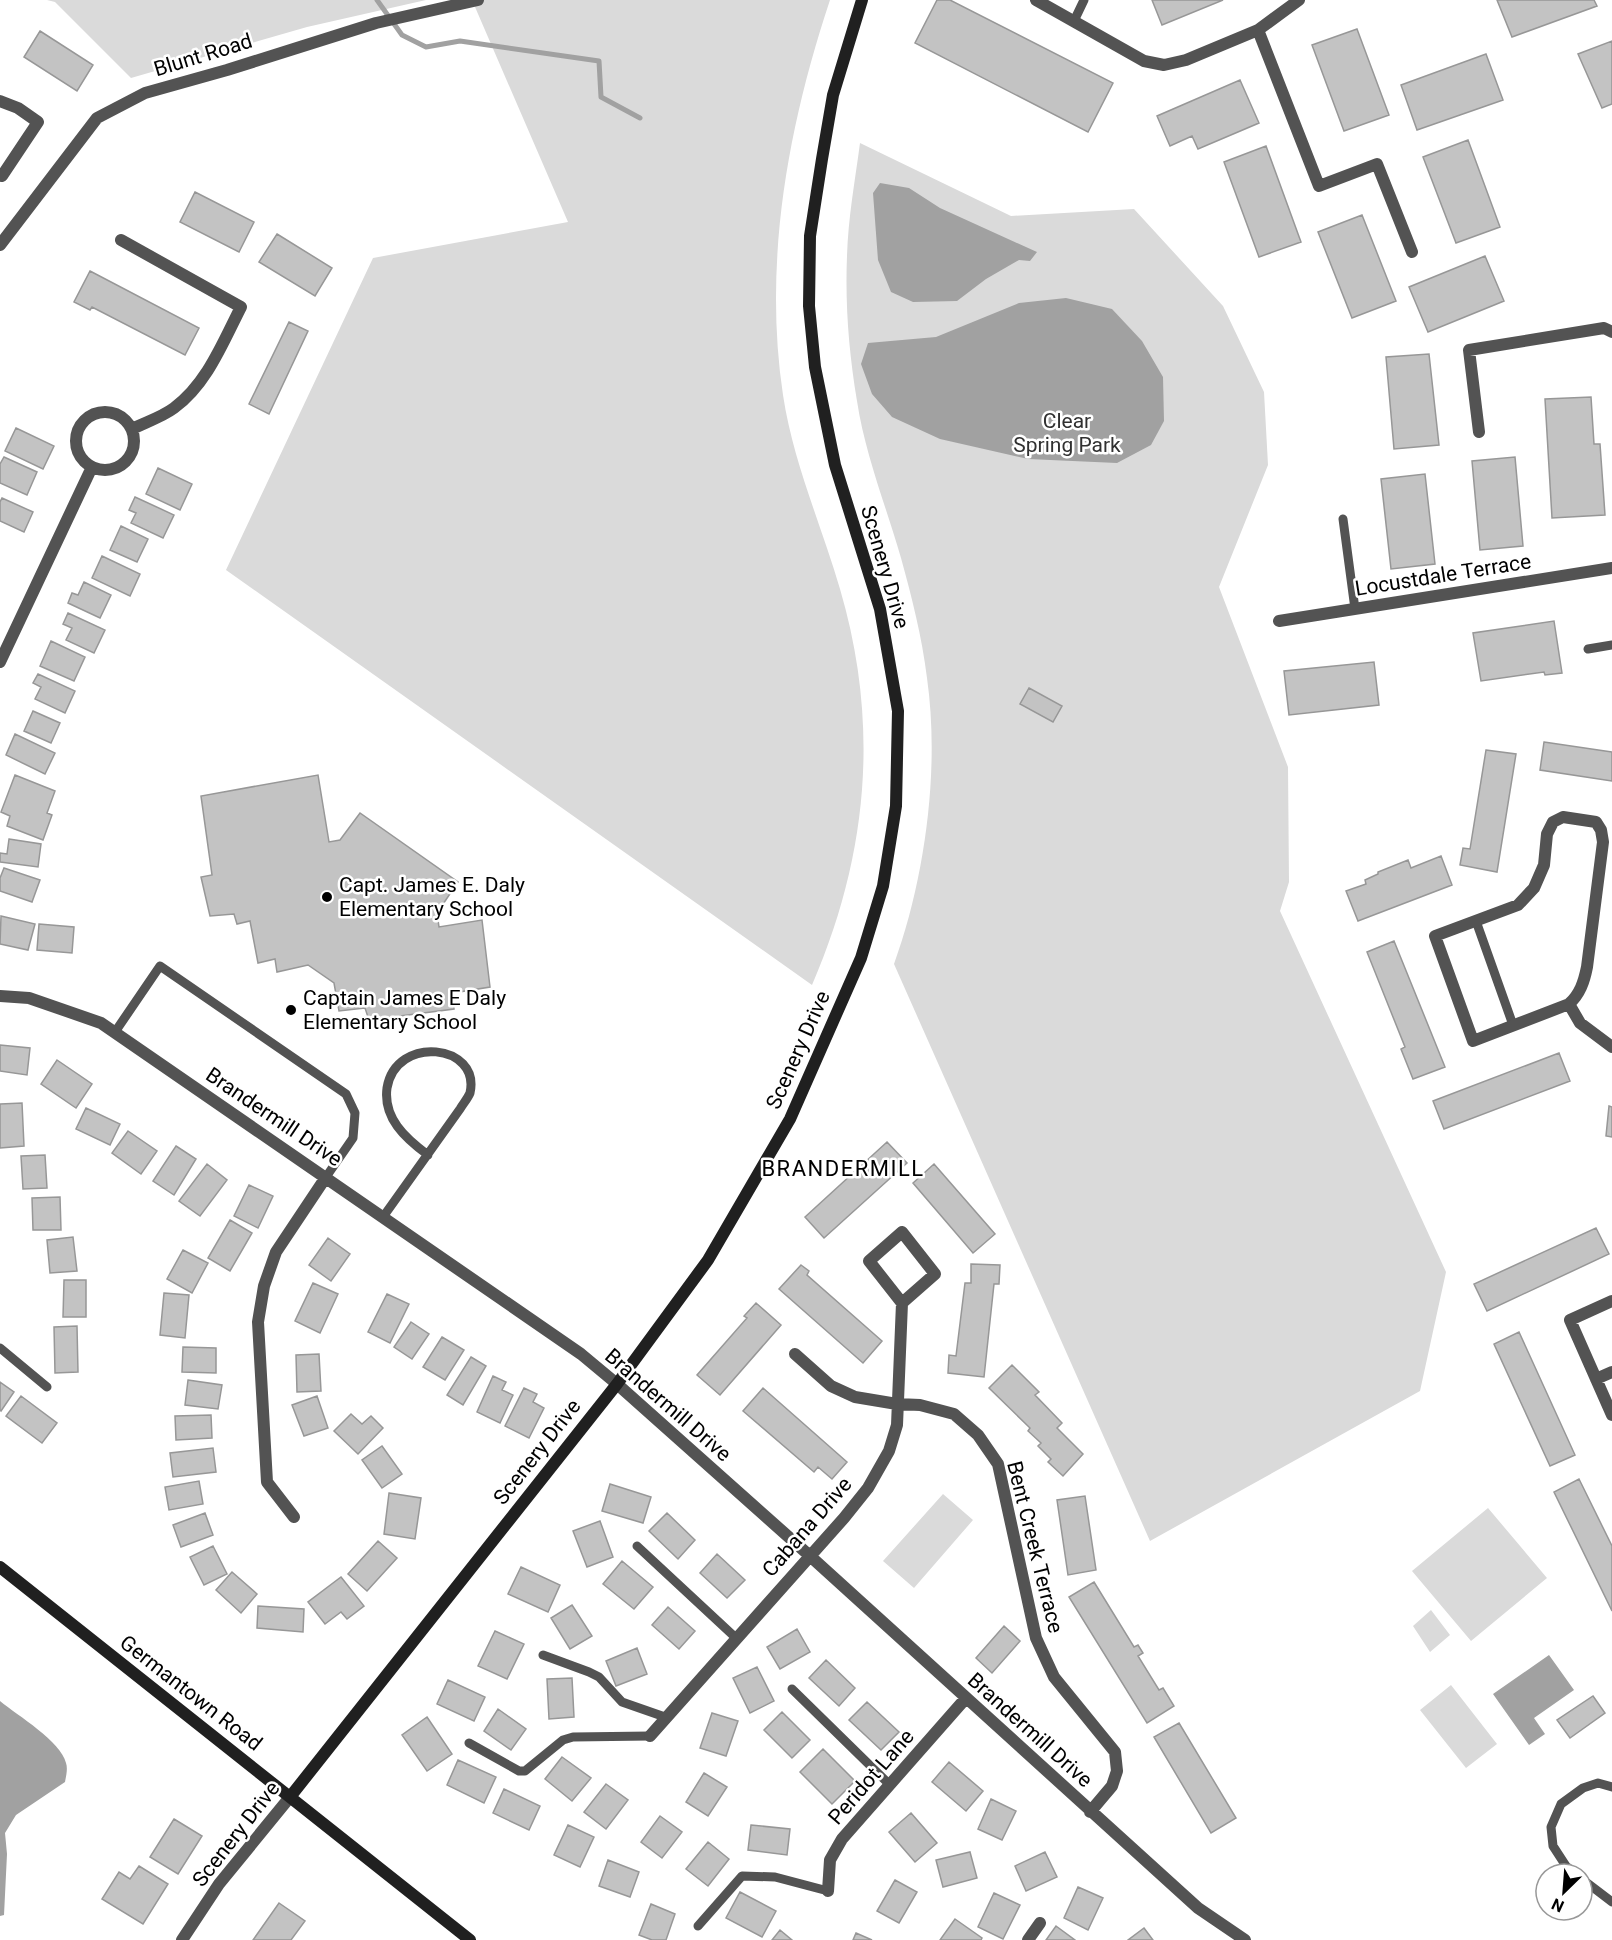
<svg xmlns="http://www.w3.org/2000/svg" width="1612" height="1940" font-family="Roboto,sans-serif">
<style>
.green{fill:#dadada}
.water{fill:#a1a1a1}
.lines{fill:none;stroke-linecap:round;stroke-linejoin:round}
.stream{stroke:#a1a1a1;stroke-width:5}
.building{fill:#c3c3c3;stroke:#979797;stroke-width:1.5}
.lane{stroke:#535353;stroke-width:9}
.street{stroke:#535353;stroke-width:12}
.secondary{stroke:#202020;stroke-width:12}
.poi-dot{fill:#000;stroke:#fff;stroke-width:2}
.labels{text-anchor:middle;stroke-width:5;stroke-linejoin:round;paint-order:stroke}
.street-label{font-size:21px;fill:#000;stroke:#fff}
.park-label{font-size:21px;fill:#313131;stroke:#fff}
.poi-label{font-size:21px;fill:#000;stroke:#fff;text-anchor:start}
.neighbourhood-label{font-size:22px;letter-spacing:1.5px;fill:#000;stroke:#fff}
</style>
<rect width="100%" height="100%" fill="#fff"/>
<path class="green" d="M47 0H426L307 27 131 78 55 2Z
M472 0H830C788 126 763 262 783 395 793 462 821 524 840 589 880 725 868 856 812 985L226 570 373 258 568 222Z
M860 143 1011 216 1134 209 1223 306 1264 392 1268 465 1219 587 1288 767 1289 882 1280 911 1446 1272 1420 1391 1150 1541 894 964C925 879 940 769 927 678 922 637 912 598 901 558 886 506 865 454 857 401 849 353 845 305 847 256 848 218 855 181 860 143Z
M943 1494 973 1520 914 1588 883 1561Z
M1488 1508 1547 1578 1471 1641 1412 1571Z
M1431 1610 1450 1635 1430 1652 1413 1626Z
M1451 1685 1497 1744 1466 1768 1420 1710Z"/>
<path class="water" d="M880 183 909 188 940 208 1037 252 1030 261 1019 260 986 279 957 301 913 302 891 292 878 260 873 193Z
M1066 298 1112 309 1142 341 1163 377 1164 421 1151 445 1117 463 1028 459 940 439 892 417 872 394 861 364 868 343 936 337 1019 303Z
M1549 1655 1574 1690 1534 1718 1545 1734 1529 1745 1493 1694Z
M0 1701C18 1716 61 1741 66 1763 68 1769 66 1776 65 1782L16 1815 5 1833 7 1854 4 1915 0 1916Z"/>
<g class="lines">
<path class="stream" d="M377 0 402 35 426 47 460 41 599 61 601 97 640 118"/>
</g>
<path class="building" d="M937 0H950L1113 83 1088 132 915 43Z
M1152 0H1223L1162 25Z
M1497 0H1594L1597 6 1512 37Z
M1357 29 1389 115 1344 131 1312 45Z
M40 31 93 65 77 91 24 57Z
M1612 41V104L1602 108 1578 54Z
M1486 54 1503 100 1417 130 1401 85Z
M1240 80 1259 123 1198 149 1192 136 1170 146 1157 116Z
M1468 140 1500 227 1456 243 1423 157Z
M1266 146 1301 242 1259 257 1224 162Z
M195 192 254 222 239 252 180 222Z
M1362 215 1396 301 1352 318 1318 232Z
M277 234 332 268 315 296 259 262Z
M1485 256 1504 301 1428 332 1409 287Z
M90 271 199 328 185 355 92 307 90 310 74 302Z
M289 322 308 331 269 414 249 404Z
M1429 354 1439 445 1394 449 1386 357Z
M1591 397 1594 444H1600L1605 515 1552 518 1545 399Z
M16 428 54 446 43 469 5 451Z
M4 457 37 472 27 495 0 483V464Z
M1515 457 1523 546 1480 550 1472 461Z
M158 468 192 484 180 510 146 494Z
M1425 474 1435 564 1391 569 1381 479Z
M135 497 174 515 163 538 131 523 136 513 129 510Z
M2 498 33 512 24 532 0 521V502Z
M121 526 148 539 137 562 110 550Z
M102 556 140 574 130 596 92 578Z
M84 582 111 595 100 618 68 603 72 593 78 595Z
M68 613 105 630 94 653 66 640 72 628 63 624Z
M1554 621 1562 673 1545 675 1544 672 1481 681 1473 633Z
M51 641 85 657 74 681 40 666Z
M1374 662 1379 705 1289 715 1284 671Z
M38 674 75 691 65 713 35 699 41 687 33 683Z
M1029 688 1062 706 1053 722 1020 704Z
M33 711 60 723 51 743 24 731Z
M15 734 55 753 45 774 6 755Z
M1544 742 1612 752V781L1540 770Z
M1486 750 1516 754 1497 872 1460 865 1463 848 1470 849Z
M15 775 55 791 47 813 52 815 43 840 7 826 10 816 1 812Z
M318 775 329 842 340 840 360 813 458 882 437 913 439 927 482 920 490 987 453 993 454 1009 369 1020 365 1008 339 1011 334 983 308 965 277 972 275 959 258 963 250 921 237 924 234 914 210 916 201 877 212 875 201 796Z
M9 839 41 844 38 867 0 862V853L7 854Z
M1441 856 1452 885 1358 921 1346 891 1366 884 1365 880 1378 874V872L1408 860 1411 868Z
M4 868 40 880 32 902 0 891V878Z
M1 916 35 924 28 950 0 944Z
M39 924 74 927 72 953 37 950Z
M1394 941 1445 1067 1413 1079 1401 1049 1405 1047 1367 952Z
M0 1045 30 1048 27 1075 0 1071Z
M1559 1053 1570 1081 1444 1129 1433 1101Z
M57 1060 92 1084 76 1108 41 1084Z
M22 1103 24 1146 0 1148V1104Z
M1609 1106 1612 1107V1137L1606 1136Z
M86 1108 120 1124 110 1145 76 1129Z
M128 1131 157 1151 141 1174 112 1153Z
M887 1142 907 1163 824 1238 805 1217Z
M176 1146 196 1159 174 1195 153 1181Z
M45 1155 47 1188 23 1189 21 1156Z
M207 1164 227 1180 200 1216 179 1201Z
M934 1164 995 1234 973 1253 913 1183Z
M249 1185 273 1196 258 1228 234 1216Z
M60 1197 61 1230H33L32 1198Z
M230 1220 252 1233 230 1271 208 1258Z
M1596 1228 1609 1254 1487 1311 1474 1284Z
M73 1237 77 1271 50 1273 47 1240Z
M328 1238 350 1254 331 1281 309 1265Z
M183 1250 208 1263 192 1293 167 1279Z
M971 1264 1000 1265 999 1284H994L984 1377 948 1373 949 1355 956 1356 965 1283H971Z
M801 1265 809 1271 807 1275 882 1341 863 1363 779 1289Z
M64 1280H86V1317H63Z
M313 1283 338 1294 320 1333 295 1321Z
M164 1293 189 1295 185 1338 160 1335Z
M387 1294 409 1304 390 1343 368 1332Z
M756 1303 781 1325 720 1395 697 1375 747 1318 744 1316Z
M411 1322 429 1334 412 1359 394 1347Z
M77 1326 78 1372 55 1373 54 1327Z
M1519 1332 1575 1455 1550 1466 1494 1344Z
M442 1337 464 1350 445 1380 423 1367Z
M183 1347 216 1348V1373L182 1372Z
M319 1354 321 1391 297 1392 296 1355Z
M471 1357 486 1366 463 1405 447 1395Z
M1012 1365 1039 1392 1035 1395 1062 1423 1057 1428 1083 1454 1063 1476 1048 1462 1051 1459 1038 1446 1041 1443 1028 1431 1030 1428 989 1388Z
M493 1376 506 1382 502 1390 513 1395 500 1423 477 1412Z
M188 1380 222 1385 218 1409 185 1405Z
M0 1382 14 1392 1 1411 0 1410Z
M524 1388 537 1394 533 1402 544 1408 529 1438 505 1426Z
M763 1388 847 1462 832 1479 818 1467 814 1472 743 1411Z
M21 1396 57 1423 42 1443 6 1416Z
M317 1396 328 1428 304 1436 292 1405Z
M351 1414 362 1424 371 1416 383 1428 358 1454 334 1431Z
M211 1415 212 1438 176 1440 175 1416Z
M382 1446 402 1474 382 1488 362 1460Z
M213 1448 216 1472 173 1477 170 1453Z
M1579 1479 1612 1546V1611L1554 1492Z
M199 1481 203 1504 169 1510 165 1487Z
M610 1484 651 1497 643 1523 602 1511Z
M389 1493 421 1498 415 1539 384 1534Z
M1085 1496 1096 1570 1068 1575 1057 1500Z
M205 1513 213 1535 181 1547 173 1525Z
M667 1513 695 1540 678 1559 649 1531Z
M600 1521 613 1557 587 1567 573 1531Z
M378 1541 397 1558 367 1591 348 1574Z
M213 1546 227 1574 204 1585 190 1557Z
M717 1554 745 1580 727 1598 700 1573Z
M622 1561 653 1587 634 1609 603 1584Z
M521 1567 560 1585 548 1612 508 1594Z
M232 1572 257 1594 241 1613 216 1590Z
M341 1577 364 1606 347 1619 341 1612 325 1624 308 1602Z
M1094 1582 1134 1647 1138 1645 1143 1653 1138 1656 1159 1690 1163 1688 1174 1706 1147 1723 1069 1597Z
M572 1605 592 1636 570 1649 551 1618Z
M258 1606 304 1609 303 1632 257 1628Z
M668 1607 695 1631 679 1649 652 1625Z
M1004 1626 1020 1641 992 1673 976 1658Z
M797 1629 810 1652 780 1669 767 1647Z
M495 1631 524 1644 507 1679 478 1666Z
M637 1648 647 1674 616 1686 606 1661Z
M826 1660 855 1688 839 1706 809 1678Z
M757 1667 774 1701 750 1713 733 1678Z
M572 1678 574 1717 549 1719 547 1679Z
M448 1680 485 1697 474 1721 437 1704Z
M1593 1696 1605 1713 1570 1738 1557 1720Z
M867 1702 899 1732 881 1750 849 1720Z
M498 1709 526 1729 511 1750 484 1731Z
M782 1712 810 1740 792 1758 764 1730Z
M712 1713 738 1721 726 1756 700 1748Z
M427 1717 452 1754 427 1771 402 1735Z
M1179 1723 1236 1818 1211 1833 1154 1737Z
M823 1749 855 1781 832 1804 800 1772Z
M562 1757 591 1778 572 1801 545 1779Z
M458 1760 496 1777 484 1803 447 1785Z
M949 1762 983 1791 966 1811 932 1782Z
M704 1773 727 1787 708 1816 686 1802Z
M606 1784 628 1800 606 1829 584 1812Z
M504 1789 540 1806 529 1830 493 1813Z
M991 1799 1016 1811 1002 1840 978 1829Z
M911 1813 937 1843 915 1862 889 1832Z
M660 1816 682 1832 662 1858 641 1842Z
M174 1819 202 1836 178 1874 150 1857Z
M568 1825 594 1837 580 1867 554 1855Z
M751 1825 790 1829 787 1855 748 1850Z
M708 1842 729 1859 708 1886 686 1869Z
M970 1852 977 1878 943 1887 936 1860Z
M1045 1852 1057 1877 1026 1891 1015 1866Z
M608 1860 639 1872 630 1897 599 1886Z
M139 1866 168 1884 143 1924 102 1899 119 1872 130 1879Z
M895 1880 917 1892 899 1923 877 1911Z
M1078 1887 1103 1898 1088 1930 1064 1918Z
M740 1892 776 1911 762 1937 726 1918Z
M994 1893 1020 1905 1003 1939 978 1927Z
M279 1903 305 1921 291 1940H253Z
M651 1904 675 1914 666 1940H652L639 1935Z
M955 1919 982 1938 981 1940H940Z
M1056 1926 1075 1940H1046Z
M1144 1928 1153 1940H1128Z
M780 1930 792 1940H772Z
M856 1933 872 1940H853Z"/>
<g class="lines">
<path class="lane" d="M1074 21 1084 0
M1343 519 1355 609
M1588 649 1612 645
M1476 921 1513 1025
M115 1032 160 966 346 1094 355 1113 353 1138 326 1177
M383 1217 460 1109C463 1104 468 1098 470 1093 481 1044 396 1034 387 1088 383 1118 405 1138 428 1155
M0 1348 47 1387
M637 1546 736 1638
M543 1655 589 1672 599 1677 622 1702 665 1717
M792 1689 890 1785
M469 1743 519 1771H525L563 1740 573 1737 650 1736
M1576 1874 1566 1866 1553 1846 1551 1827 1561 1804 1583 1788 1598 1783 1612 1787
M1582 1879 1612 1902
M698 1926 742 1876 775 1877 828 1891"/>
<path class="street" d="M1036 0 1144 61 1164 65 1186 60 1258 30 1299 0
M1258 30 1319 186 1377 164 1412 252
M0 101 18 108 38 122 2 176 0 175
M121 240 241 307C223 342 207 384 174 408 162 417 146 422 132 429
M0 245 97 118 145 93 227 70 376 23 478 0
M76 441a29 29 0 1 1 58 0a29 29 0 1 1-58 0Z
M1479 432 1469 350 1604 328 1612 332
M1279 621 1612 568
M0 662 92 467
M1563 817 1596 822 1601 830 1603 842 1587 967C1584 982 1580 994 1569 1004L1473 1041 1435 936 1518 905 1534 888 1544 865 1547 834 1553 822Z
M0 996 29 998 101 1023 581 1354 617 1384 810 1556 1198 1908 1245 1940
M1569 1004 1580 1023 1612 1047
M1612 1301 1570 1320 1612 1415
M795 1354 831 1386 855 1397 897 1404 920 1405 954 1414 978 1435 998 1464 1036 1638 1054 1677 1115 1752 1117 1771 1112 1786 1090 1812
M1596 1379 1612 1372
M294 1517 267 1482 258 1322 264 1286 276 1252 326 1177
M650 1736 844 1518 868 1488 889 1451 897 1425 902 1303 935 1274 902 1232 869 1261 902 1303
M828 1891 830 1860 842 1839 966 1698
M182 1940 219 1884 290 1797
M1028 1940 1040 1923"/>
<path class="secondary" d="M0 1567 470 1940
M290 1797 617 1384 708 1260 790 1119 861 958 883 886 896 806 898 711 880 609 835 465 815 367 809 306 810 236 822 159 833 95 862 0"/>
</g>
<g class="poi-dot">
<circle cx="327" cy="897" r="6"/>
<circle cx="291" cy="1010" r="6"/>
</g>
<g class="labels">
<g class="street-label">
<text transform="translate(203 55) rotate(-17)" y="7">Blunt Road</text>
<text transform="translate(885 567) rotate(74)" y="7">Scenery Drive</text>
<text transform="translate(1443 575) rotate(-9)" y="7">Locustdale Terrace</text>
<text transform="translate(798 1050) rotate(-66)" y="7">Scenery Drive</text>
<text transform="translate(274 1117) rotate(34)" y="7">Brandermill Drive</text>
<text transform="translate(668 1405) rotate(41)" y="7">Brandermill Drive</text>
<text transform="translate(537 1452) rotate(-52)" y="7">Scenery Drive</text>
<text transform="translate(807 1527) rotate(-49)" y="7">Cabana Drive</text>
<text transform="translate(1035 1547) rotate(76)" y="7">Bent Creek Terrace</text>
<text transform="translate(191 1693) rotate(38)" y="7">Germantown Road</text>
<text transform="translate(1030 1730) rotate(42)" y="7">Brandermill Drive</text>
<text transform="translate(871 1777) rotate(-49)" y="7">Peridot Lane</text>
<text transform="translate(236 1834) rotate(-52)" y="7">Scenery Drive</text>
</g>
<g class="park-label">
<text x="1067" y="428">Clear<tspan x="1067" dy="24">Spring Park</tspan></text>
</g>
<g class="poi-label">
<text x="339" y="892">Capt. James E. Daly<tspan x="339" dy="24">Elementary School</tspan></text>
<text x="303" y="1005">Captain James E Daly<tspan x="303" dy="24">Elementary School</tspan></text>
</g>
<g class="neighbourhood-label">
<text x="843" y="1176">BRANDERMILL</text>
</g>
</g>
<g transform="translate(1564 1892) rotate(205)"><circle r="28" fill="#ffffff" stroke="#999999" stroke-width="1.5"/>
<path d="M0-4.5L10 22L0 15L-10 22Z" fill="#000000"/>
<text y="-9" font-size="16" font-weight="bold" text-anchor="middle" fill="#000000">N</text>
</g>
</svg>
